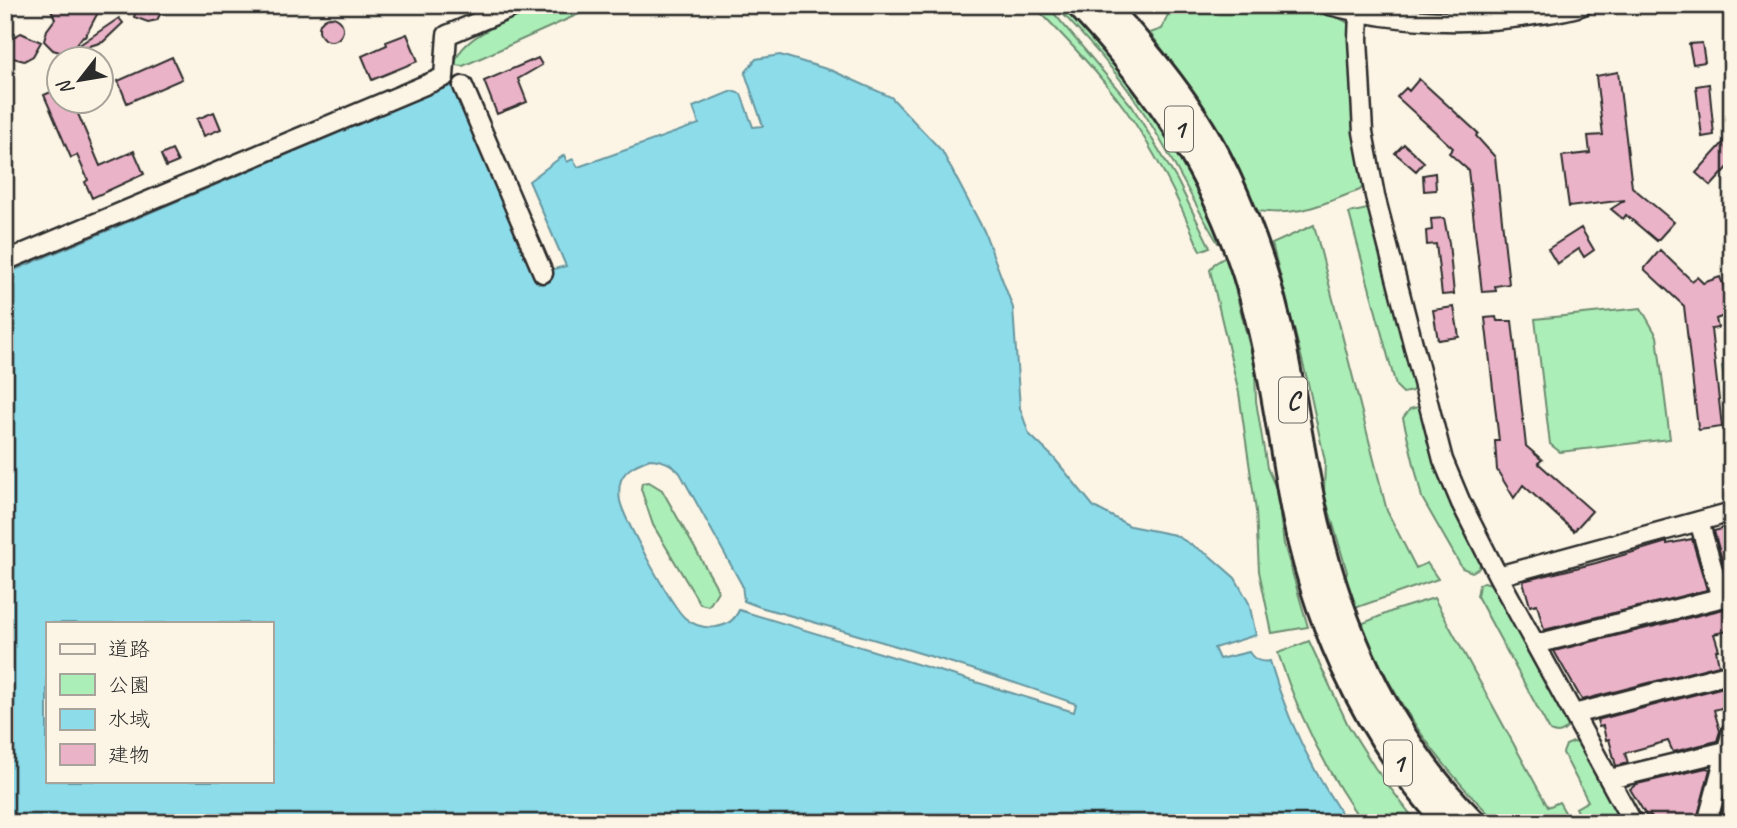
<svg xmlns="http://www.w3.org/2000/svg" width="1737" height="828" font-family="Caveat,'Klee One',sans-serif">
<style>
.built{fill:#f7e1dc}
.green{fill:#aceeb7;stroke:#6c8c71;stroke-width:2}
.water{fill:#8ddcea;stroke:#66959e;stroke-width:2;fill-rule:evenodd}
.building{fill:#ebb3c8;stroke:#2b2b2b;stroke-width:2}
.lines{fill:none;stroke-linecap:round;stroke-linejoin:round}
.minor-casing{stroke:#2b2b2b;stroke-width:23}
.highway-casing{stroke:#2b2b2b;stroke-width:30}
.minor{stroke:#fcf5e5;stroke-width:18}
.highway{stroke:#fcf5e5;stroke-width:24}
.labels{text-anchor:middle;stroke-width:6;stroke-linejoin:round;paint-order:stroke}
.shield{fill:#fcf5e5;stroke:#6a6863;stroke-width:2}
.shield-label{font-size:26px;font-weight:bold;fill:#2b2b2b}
</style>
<rect width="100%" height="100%" fill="#fcf5e5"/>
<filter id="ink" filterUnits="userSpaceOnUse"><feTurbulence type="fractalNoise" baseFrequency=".0143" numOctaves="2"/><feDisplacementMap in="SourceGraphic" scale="14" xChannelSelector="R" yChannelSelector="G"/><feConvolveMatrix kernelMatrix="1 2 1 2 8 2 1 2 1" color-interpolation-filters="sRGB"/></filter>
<g filter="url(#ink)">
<path class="built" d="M1732 431V476L1721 433Z"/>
<path class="green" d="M546 5H599L463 66 455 65C458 34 521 16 546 5Z
M1033 5H1047L1132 106 1177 180 1210 247 1200 251C1180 202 1156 152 1125 109 1098 72 1066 38 1033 5Z
M1055 5H1066C1082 22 1099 38 1114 56 1159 110 1195 176 1221 242L1218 243C1190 197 1168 148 1138 104 1115 69 1083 36 1055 5Z
M1172 5H1186L1198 12 1194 5C1237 5 1317 0 1351 25L1366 182 1360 190C1321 204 1300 217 1257 211 1248 191 1240 170 1230 151 1207 110 1179 71 1150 33L1162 29Z
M1367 209 1373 212 1416 385 1412 391 1403 393 1396 386 1349 213Z
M1314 225 1387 511 1416 568 1427 563 1438 579 1355 608 1345 580 1347 572 1324 493 1325 461 1308 383 1272 244Z
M1227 256 1255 368 1256 401 1267 468 1276 488 1284 544 1308 627 1272 633 1259 571 1256 511 1239 393 1210 270 1214 264Z
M1641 308 1657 336 1670 439 1560 452 1550 444 1535 319Z
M1732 364V431H1730L1722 366Z
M1418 407 1425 415 1451 506 1481 560 1479 568 1472 572 1462 568 1422 498 1403 418 1410 409Z
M649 482 662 490 715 584 718 591 711 603 708 606 700 604 653 525 641 489 642 483Z
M1484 582 1495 585 1568 718 1569 725C1564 733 1558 735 1550 731L1477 596 1479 585Z
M1434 598 1548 807 1559 802 1570 821 1580 816 1576 808 1588 801 1563 753 1566 745 1573 742 1580 743 1624 823H1498C1437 764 1394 702 1361 624L1395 610Z
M1309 641 1348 725 1375 768 1417 823H1363C1325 770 1298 714 1278 653Z"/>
<path class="water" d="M780 55 833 71 891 97 942 151 984 231 1013 308 1020 408 1029 434 1054 458 1094 507 1130 526 1175 535 1210 556 1235 578 1249 603 1256 635 1214 648 1219 659 1249 652C1254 660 1260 663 1270 661 1287 720 1313 773 1348 823H5V274L456 83 540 281 552 276 550 270 566 266 529 181 564 155 567 162 573 159 578 167 699 124 693 107 732 91 741 94 753 127 763 126 745 73 756 59ZM650 459C663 460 671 463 680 473L742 585 744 601 760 607C866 637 973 667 1076 704L1074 712 739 610C730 631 702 632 685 618 672 607 624 519 620 501 619 495 619 486 621 480 626 468 639 463 650 459ZM47 623H271V781H47Z"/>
<path class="building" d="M49 5H102L85 37 83 36 73 49 63 53 53 50 44 41 47 30 55 19Z
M138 5H165L157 20 148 22 134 17Z
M319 29a12 12 0 1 1 24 0a12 12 0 1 1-24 0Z
M119 18 123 23 103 42 76 50 75 48Z
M21 33 41 42 33 56 24 61 13 58 9 48 12 38Z
M407 34 418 61 372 80 362 56 387 45 386 42Z
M1702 43 1705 62 1693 64 1689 44Z
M172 57 182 79 127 103 118 81Z
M538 58 542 65 518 79 527 102 497 114 484 81Z
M1618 72 1632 187 1674 222 1657 241 1626 215 1623 219 1611 209 1625 200 1569 207 1562 156 1590 153 1588 136 1603 135 1596 76Z
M1419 79 1478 133 1476 136 1495 157 1509 284 1495 286 1496 291 1482 292 1468 170 1449 153 1453 148 1397 97 1406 88 1409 91Z
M1709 84 1714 135 1702 137 1696 86Z
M60 88V102H73L100 166 134 151 144 174 92 198 85 182 88 180 77 155 71 158 44 95Z
M214 112 221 129 204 136 197 119Z
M1732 133V163L1711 186 1696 173Z
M1404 144 1424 162 1416 171 1395 153Z
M172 150 178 162 166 167 161 155Z
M1435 173 1436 190 1424 191 1423 175Z
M1444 218 1449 243 1454 294 1442 295 1436 244 1427 245 1426 231 1432 230 1431 219Z
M1581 228 1594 250 1584 257 1579 249 1557 264 1548 249Z
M1660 250 1692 281 1697 277 1703 283 1720 277 1732 307V313L1716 319 1718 328 1711 329 1722 427 1699 430 1698 428 1684 306 1644 269Z
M1454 307 1459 337 1438 340 1433 310Z
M1496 317 1497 321H1512L1526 446 1542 460 1538 463 1592 511 1574 531 1523 485 1514 498 1497 470 1495 441H1499L1485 318Z
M1726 528 1732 540V577L1727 578 1714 531Z
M1692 539 1707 590 1544 630 1537 604 1530 606 1523 581 1596 563 1667 542V544Z
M1732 607V630L1714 634 1719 650H1716L1719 665 1582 700 1554 651Z
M1724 687 1729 706 1714 710 1720 731 1717 741 1673 752 1668 741 1625 753 1628 763 1616 766 1609 739 1606 740 1603 726 1599 727 1597 720Z
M1706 768 1710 769 1696 823H1656L1650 815 1647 817 1630 789 1637 784Z
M1731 779 1732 809 1727 823H1719Z"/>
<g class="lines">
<g class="minor-casing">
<path id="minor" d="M1329 5C1397 23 1471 26 1541 14 1556 12 1570 10 1583 5
M1362 5 1359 13 1358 39 1363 132 1375 196 1443 460 1461 503 1498 576 1633 823
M463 86 543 273
M5 261 444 77 447 35 518 5
M1699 521 1721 598
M1498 576 1732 512
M1536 644 1732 595
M1574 714 1732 673
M1610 779 1726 751
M1707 823 1732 731"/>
</g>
<g class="highway-casing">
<path id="highway" d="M1079 5C1149 80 1203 155 1238 252 1265 325 1276 407 1289 484 1309 609 1361 730 1448 823
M1105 5C1133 36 1161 68 1185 103 1219 151 1244 210 1262 265 1285 335 1294 410 1308 482 1332 609 1381 731 1474 823"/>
</g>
<use href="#minor" class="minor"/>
<use href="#highway" class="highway"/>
</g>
</g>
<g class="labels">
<g class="shield">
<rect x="1165" y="106.5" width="28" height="45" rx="5"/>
<rect x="1279" y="377.5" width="28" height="45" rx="5"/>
<rect x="1384" y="740.5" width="28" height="45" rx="5"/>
</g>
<g class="shield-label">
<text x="1179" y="138">1</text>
<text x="1293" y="409">C</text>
<text x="1398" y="772">1</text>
</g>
</g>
<rect width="1737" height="828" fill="none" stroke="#fcf5e5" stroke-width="28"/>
<rect x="14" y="14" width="1709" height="800" fill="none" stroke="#2b2b2b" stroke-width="2.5" filter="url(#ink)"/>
<rect x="46" y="622" width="228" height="161" fill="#fcf5e5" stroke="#a8a49b" stroke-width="2"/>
<rect x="60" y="644" width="35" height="10" fill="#fcf5e5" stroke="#a8a49b" stroke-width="2"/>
<text x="108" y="656" font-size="21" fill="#2b2b2b">道路</text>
<rect x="60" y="674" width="35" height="21" fill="#aceeb7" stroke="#a8a49b" stroke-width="2"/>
<text x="108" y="692" font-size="21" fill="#2b2b2b">公園</text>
<rect x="60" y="709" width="35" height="21" fill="#8ddcea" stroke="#a8a49b" stroke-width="2"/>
<text x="108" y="726" font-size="21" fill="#2b2b2b">水域</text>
<rect x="60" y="744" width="35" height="21" fill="#ebb3c8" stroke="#a8a49b" stroke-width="2"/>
<text x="108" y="762" font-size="21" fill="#2b2b2b">建物</text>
<g transform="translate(80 80) rotate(239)"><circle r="33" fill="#fcf5e5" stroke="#a8a49b" stroke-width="2"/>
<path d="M0-5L12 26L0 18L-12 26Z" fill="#2b2b2b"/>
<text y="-10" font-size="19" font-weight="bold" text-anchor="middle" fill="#2b2b2b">N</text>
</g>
</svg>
